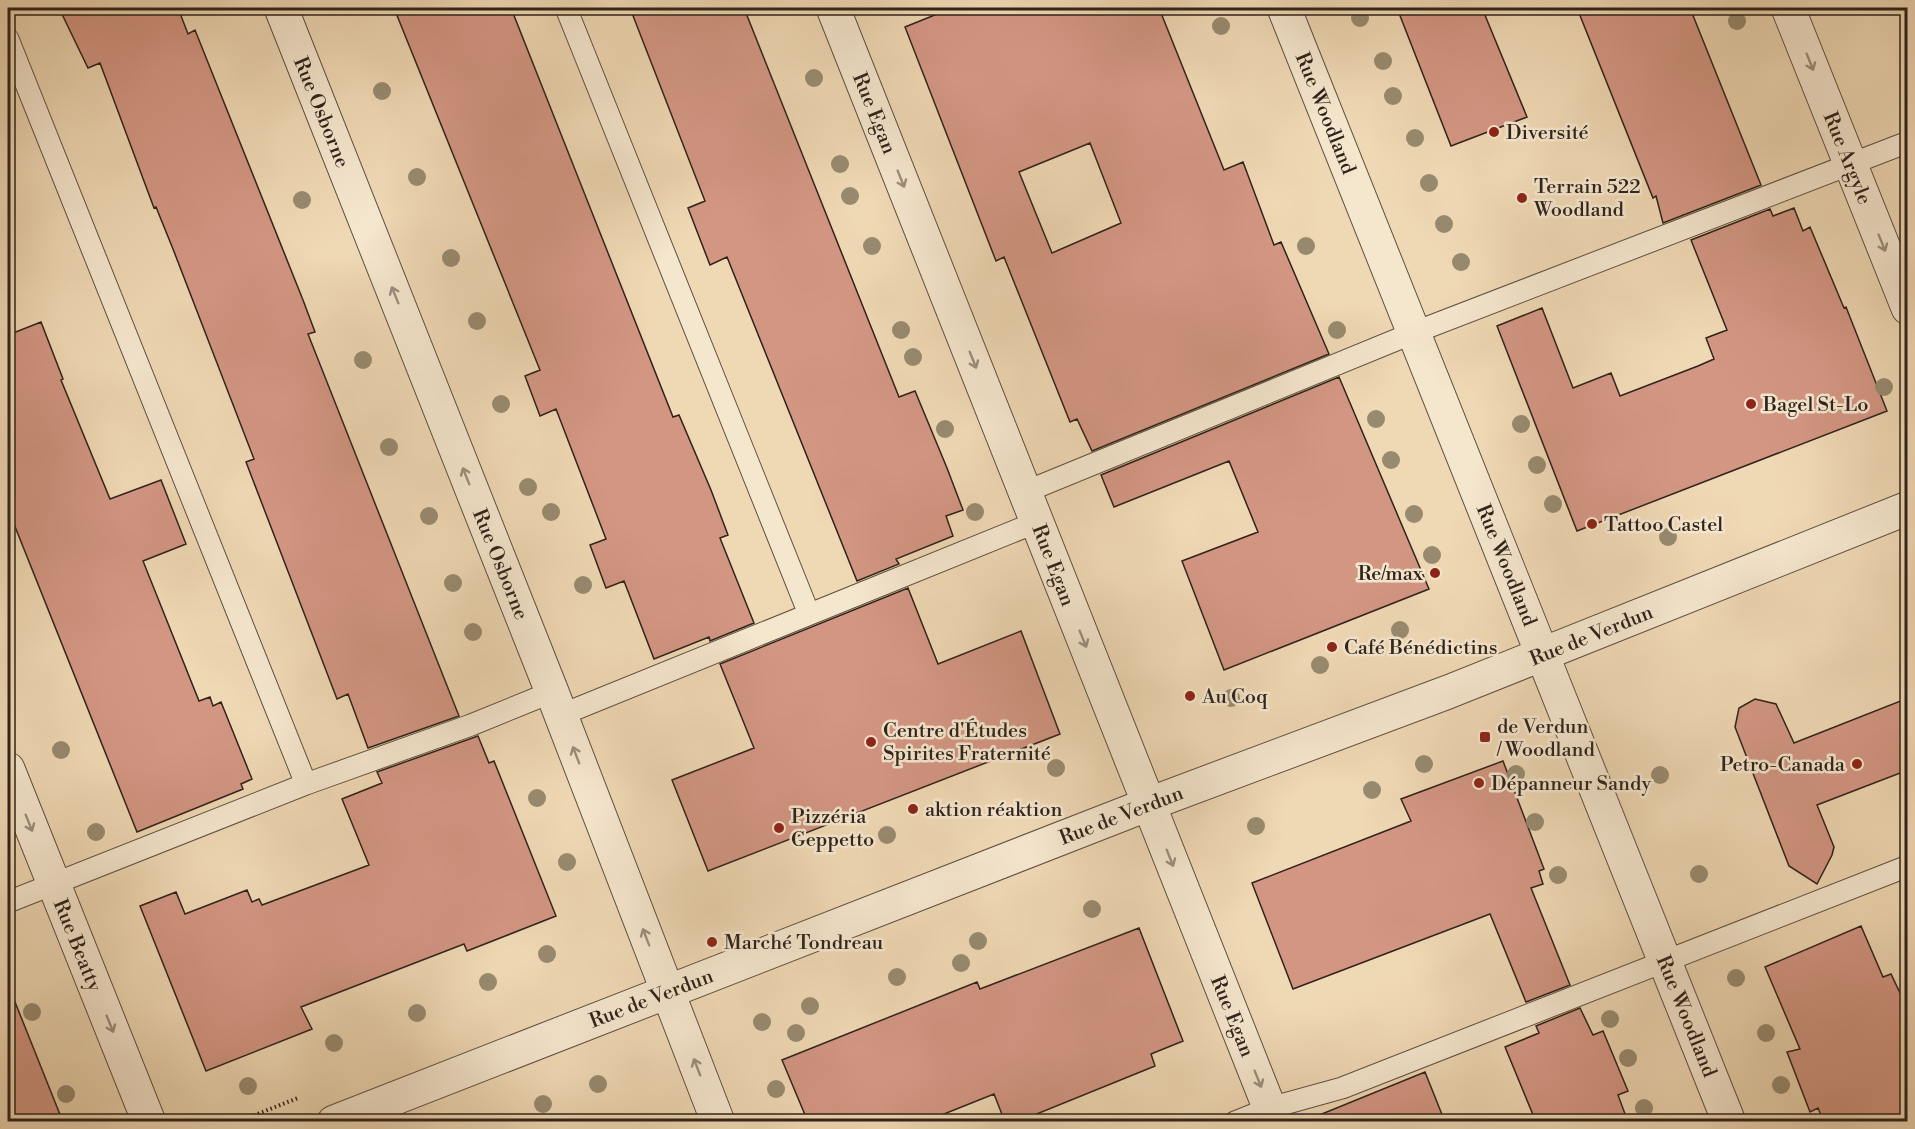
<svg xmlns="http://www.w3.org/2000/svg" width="1915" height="1129" font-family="'Libre Bodoni',serif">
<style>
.building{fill:#d39683;stroke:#2e231b;stroke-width:1.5;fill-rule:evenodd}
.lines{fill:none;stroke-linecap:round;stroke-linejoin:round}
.service-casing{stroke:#5e5041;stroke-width:23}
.minor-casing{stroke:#5e5041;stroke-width:35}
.tertiary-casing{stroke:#5e5041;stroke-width:35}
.path{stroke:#2e231b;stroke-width:4;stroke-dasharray:1.5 3;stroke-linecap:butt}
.service{stroke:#f5e6ce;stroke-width:21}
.minor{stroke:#f5e6ce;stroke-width:33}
.tertiary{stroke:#f5e6ce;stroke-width:33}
.tree{fill:#988a6f}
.oneway{stroke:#9b8e7d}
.poi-dot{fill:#8f2418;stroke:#f5e6ce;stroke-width:2}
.labels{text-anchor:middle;stroke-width:5;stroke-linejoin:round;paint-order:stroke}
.street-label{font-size:20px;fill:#2e231b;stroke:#f5e6ce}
.poi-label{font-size:20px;fill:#2e231b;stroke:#f5e6ce;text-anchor:start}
</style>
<rect width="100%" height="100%" fill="#efd8b4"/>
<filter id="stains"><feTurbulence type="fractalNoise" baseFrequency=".00333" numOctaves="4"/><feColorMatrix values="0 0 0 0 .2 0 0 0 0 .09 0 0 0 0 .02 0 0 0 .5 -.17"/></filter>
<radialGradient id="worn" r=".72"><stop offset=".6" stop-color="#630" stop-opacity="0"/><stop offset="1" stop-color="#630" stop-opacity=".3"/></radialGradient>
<path class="building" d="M59 8H178L188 34 195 30 303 300 315 332 308 334 459 716 368 748 348 694 337 699 246 462 254 459 173 249 156 207 154 208 100 63 88 68Z
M394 8H511L673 417 679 415 711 490 728 535 720 538 754 623 710 641 709 637 654 659 624 581 606 588 590 545 606 539 556 409 540 416 525 376 540 370Z
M630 8H744L899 397 915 391 947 468 963 510 946 516 953 536 896 559 899 564 857 581 727 257 710 265 688 208 705 201Z
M952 8H1159L1224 170 1243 162 1274 245 1281 242 1329 354 1092 451 1077 419 1070 422 1004 257 996 261 905 27ZM1090 143 1121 223 1052 253 1019 172Z
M1397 8H1482L1527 117 1451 146Z
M1577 8H1690L1761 185 1663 223 1656 196 1653 198Z
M1794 208 1803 231 1810 227 1844 308 1846 307 1887 411 1577 531 1497 326 1542 308 1573 388 1611 373 1620 396 1698 366 1714 359 1706 338 1727 330 1691 240 1770 209 1773 216Z
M41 322 63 379 61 380 110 499 161 480 186 544 143 561 199 701 210 697 213 706 221 702 252 779 241 784 243 789 137 832 8 509V335Z
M1339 377 1429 589 1224 670 1182 561 1258 532 1229 461 1114 507 1101 475Z
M908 588 938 664 1021 631 1060 734 708 871 672 780 754 748 720 664Z
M1908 698V770L1817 805 1834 847 1832 855 1817 884 1789 866 1735 727 1739 708 1755 699 1776 704 1794 743Z
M478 736 489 763 494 761 556 916 467 951 464 944 301 1007 312 1029 206 1071 140 906 176 892 185 914 247 890 252 902 259 899 262 905 369 865 342 799 382 783 377 772Z
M1503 761 1544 869 1539 871 1543 884 1531 888 1570 985 1526 1002 1490 914 1293 989 1252 883 1411 821 1401 799Z
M1861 926 1883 977 1891 974 1908 1010V1122H1824L1818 1108 1810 1112 1787 1052 1800 1049 1765 967Z
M1139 928 1183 1041 1151 1054 1155 1066 1017 1122H1005L994 1094 924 1122H808L782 1060 977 982 980 989Z
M9 987 63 1122H8Z
M1580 1008 1593 1035 1603 1031 1628 1091 1618 1095 1628 1122H1536L1505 1047 1539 1033 1536 1026Z
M1425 1072 1445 1122H1307V1120Z"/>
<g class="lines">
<g class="service-casing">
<path id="service" d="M566 8 809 614
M8 39 306 784
M1025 492 1413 333 1908 142
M561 715 1037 522
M8 902 306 784 471 725 552 692
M1235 1122 1270 1108 1342 1088 1908 866"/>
</g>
<g class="minor-casing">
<path id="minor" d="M281 8 552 692 718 1122
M833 8 1275 1122
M1788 8 1908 308
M8 769 149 1122"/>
</g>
<g class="tertiary-casing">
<path id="tertiary" d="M1284 8 1729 1122
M334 1122 1149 804 1448 692 1908 508"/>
</g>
<path class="path" d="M237 1122 298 1098"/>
<use href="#service" class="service"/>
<use href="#minor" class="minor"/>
<use href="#tertiary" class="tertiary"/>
</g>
<g class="tree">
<circle cx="1360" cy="18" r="9"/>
<circle cx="1737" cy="21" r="9"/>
<circle cx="1221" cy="26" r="9"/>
<circle cx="1383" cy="61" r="9"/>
<circle cx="814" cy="78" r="9"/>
<circle cx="382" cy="91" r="9"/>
<circle cx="1393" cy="96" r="9"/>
<circle cx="1415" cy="138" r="9"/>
<circle cx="840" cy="164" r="9"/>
<circle cx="417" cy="177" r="9"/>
<circle cx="1429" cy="183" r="9"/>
<circle cx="850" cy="196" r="9"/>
<circle cx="302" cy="200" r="9"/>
<circle cx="1444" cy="224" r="9"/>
<circle cx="872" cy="246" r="9"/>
<circle cx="1306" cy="246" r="9"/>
<circle cx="451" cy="258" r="9"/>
<circle cx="1461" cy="262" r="9"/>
<circle cx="477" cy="321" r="9"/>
<circle cx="901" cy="330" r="9"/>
<circle cx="1337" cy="330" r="9"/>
<circle cx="913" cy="357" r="9"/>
<circle cx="363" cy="360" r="9"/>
<circle cx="1884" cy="387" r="9"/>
<circle cx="501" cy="404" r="9"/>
<circle cx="1376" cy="419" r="9"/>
<circle cx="1521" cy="424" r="9"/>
<circle cx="945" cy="429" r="9"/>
<circle cx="389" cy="447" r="9"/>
<circle cx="1391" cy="460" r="9"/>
<circle cx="1537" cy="465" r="9"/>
<circle cx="528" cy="487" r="9"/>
<circle cx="1553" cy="504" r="9"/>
<circle cx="551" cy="512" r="9"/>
<circle cx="975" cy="512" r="9"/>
<circle cx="1414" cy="514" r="9"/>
<circle cx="429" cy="516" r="9"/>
<circle cx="1668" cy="537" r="9"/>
<circle cx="1432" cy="555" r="9"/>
<circle cx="453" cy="583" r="9"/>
<circle cx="583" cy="585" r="9"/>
<circle cx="1400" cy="630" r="9"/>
<circle cx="473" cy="632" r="9"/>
<circle cx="1320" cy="665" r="9"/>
<circle cx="1231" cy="698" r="9"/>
<circle cx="61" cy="750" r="9"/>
<circle cx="1424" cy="764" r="9"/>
<circle cx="1056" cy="768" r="9"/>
<circle cx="1516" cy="774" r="9"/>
<circle cx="1660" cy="775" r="9"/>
<circle cx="1372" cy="790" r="9"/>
<circle cx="537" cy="798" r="9"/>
<circle cx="1535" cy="822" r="9"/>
<circle cx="1256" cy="826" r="9"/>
<circle cx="96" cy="832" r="9"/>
<circle cx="887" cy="835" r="9"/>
<circle cx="567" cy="862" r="9"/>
<circle cx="1699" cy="874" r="9"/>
<circle cx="1558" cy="875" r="9"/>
<circle cx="1092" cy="909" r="9"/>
<circle cx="978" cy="941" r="9"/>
<circle cx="547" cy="954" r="9"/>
<circle cx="961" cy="963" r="9"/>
<circle cx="897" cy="977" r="9"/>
<circle cx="1736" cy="978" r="9"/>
<circle cx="488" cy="982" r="9"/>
<circle cx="810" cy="1006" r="9"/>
<circle cx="32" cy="1012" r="9"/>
<circle cx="417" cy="1013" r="9"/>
<circle cx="1610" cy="1019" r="9"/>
<circle cx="762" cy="1022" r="9"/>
<circle cx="796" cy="1033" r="9"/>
<circle cx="1766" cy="1033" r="9"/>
<circle cx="334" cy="1043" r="9"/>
<circle cx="1628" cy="1058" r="9"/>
<circle cx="598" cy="1084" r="9"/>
<circle cx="1781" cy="1085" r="9"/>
<circle cx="248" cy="1086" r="9"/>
<circle cx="776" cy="1089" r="9"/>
<circle cx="66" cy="1094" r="9"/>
<circle cx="543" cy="1104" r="9"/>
<circle cx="1644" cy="1108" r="9"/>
</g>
<defs><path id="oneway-shaft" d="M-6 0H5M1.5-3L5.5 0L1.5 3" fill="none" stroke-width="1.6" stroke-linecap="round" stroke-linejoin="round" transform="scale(1.5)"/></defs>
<g class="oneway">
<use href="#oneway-shaft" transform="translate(1810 62) rotate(68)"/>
<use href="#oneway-shaft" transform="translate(901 179) rotate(68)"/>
<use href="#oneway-shaft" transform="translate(1882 243) rotate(68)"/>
<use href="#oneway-shaft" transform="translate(395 295) rotate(-112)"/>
<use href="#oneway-shaft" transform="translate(973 360) rotate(68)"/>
<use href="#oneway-shaft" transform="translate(466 476) rotate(-112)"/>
<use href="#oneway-shaft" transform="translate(1083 639) rotate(68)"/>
<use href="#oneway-shaft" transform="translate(576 755) rotate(-111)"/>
<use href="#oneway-shaft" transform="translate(29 823) rotate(68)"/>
<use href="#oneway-shaft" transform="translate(1170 858) rotate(68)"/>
<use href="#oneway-shaft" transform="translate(646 937) rotate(-111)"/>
<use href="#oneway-shaft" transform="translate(110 1024) rotate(68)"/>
<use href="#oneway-shaft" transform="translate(697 1067) rotate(-111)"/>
<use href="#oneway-shaft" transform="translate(1258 1079) rotate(68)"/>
</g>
<g class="poi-dot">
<circle cx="1494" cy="132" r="6"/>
<circle cx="1522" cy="198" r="6"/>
<circle cx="1751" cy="404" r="6"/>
<circle cx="1592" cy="524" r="6"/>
<circle cx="1435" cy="573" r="6"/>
<circle cx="1332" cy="647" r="6"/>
<circle cx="1190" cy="696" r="6"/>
<rect x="1479" y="731" width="12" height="12" rx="3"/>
<circle cx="871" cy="742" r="6"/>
<circle cx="1857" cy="764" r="6"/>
<circle cx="1479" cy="783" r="6"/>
<circle cx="913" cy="809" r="6"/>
<circle cx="779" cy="828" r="6"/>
<circle cx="712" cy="942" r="6"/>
</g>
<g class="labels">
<g class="street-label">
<text transform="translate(322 112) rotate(68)" y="7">Rue Osborne</text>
<text transform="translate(875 113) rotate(68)" y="7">Rue Egan</text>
<text transform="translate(1326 113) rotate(68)" y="7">Rue Woodland</text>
<text transform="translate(1848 158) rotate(68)" y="7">Rue Argyle</text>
<text transform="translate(501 564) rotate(68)" y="7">Rue Osborne</text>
<text transform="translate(1054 565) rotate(69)" y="7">Rue Egan</text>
<text transform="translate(1507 565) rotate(68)" y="7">Rue Woodland</text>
<text transform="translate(1591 635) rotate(-22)" y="7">Rue de Verdun</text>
<text transform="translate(1121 815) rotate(-21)" y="7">Rue de Verdun</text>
<text transform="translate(78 945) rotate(68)" y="7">Rue Beatty</text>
<text transform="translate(651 998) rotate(-21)" y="7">Rue de Verdun</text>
<text transform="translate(1233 1016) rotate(68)" y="7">Rue Egan</text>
<text transform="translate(1687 1016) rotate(68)" y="7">Rue Woodland</text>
</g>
<g class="poi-label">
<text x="1506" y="139">Diversité</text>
<text x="1534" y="193">Terrain 522<tspan x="1534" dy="23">Woodland</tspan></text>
<text x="1763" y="411">Bagel St-Lo</text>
<text x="1604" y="531">Tattoo Castel</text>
<text x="1423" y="580" text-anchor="end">Re/max</text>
<text x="1344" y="654">Café Bénédictins</text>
<text x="1202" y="703">Au Coq</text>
<text x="1497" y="733">de Verdun<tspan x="1497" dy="23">/ Woodland</tspan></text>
<text x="883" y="737">Centre d'Études<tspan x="883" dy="23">Spirites Fraternité</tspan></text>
<text x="1845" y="771" text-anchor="end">Petro-Canada</text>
<text x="1491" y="790">Dépanneur Sandy</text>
<text x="925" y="816">aktion réaktion</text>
<text x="791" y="823">Pizzéria<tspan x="791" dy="23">Geppetto</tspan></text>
<text x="724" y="949">Marché Tondreau</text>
</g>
</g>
<rect width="1915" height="1129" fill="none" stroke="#efd8b4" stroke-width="30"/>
<rect x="9" y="9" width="1897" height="1111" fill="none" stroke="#2e231b" stroke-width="3"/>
<rect x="15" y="15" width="1885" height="1099" fill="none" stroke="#2e231b" stroke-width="1.5"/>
<rect width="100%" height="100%" filter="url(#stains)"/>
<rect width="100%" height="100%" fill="url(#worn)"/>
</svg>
